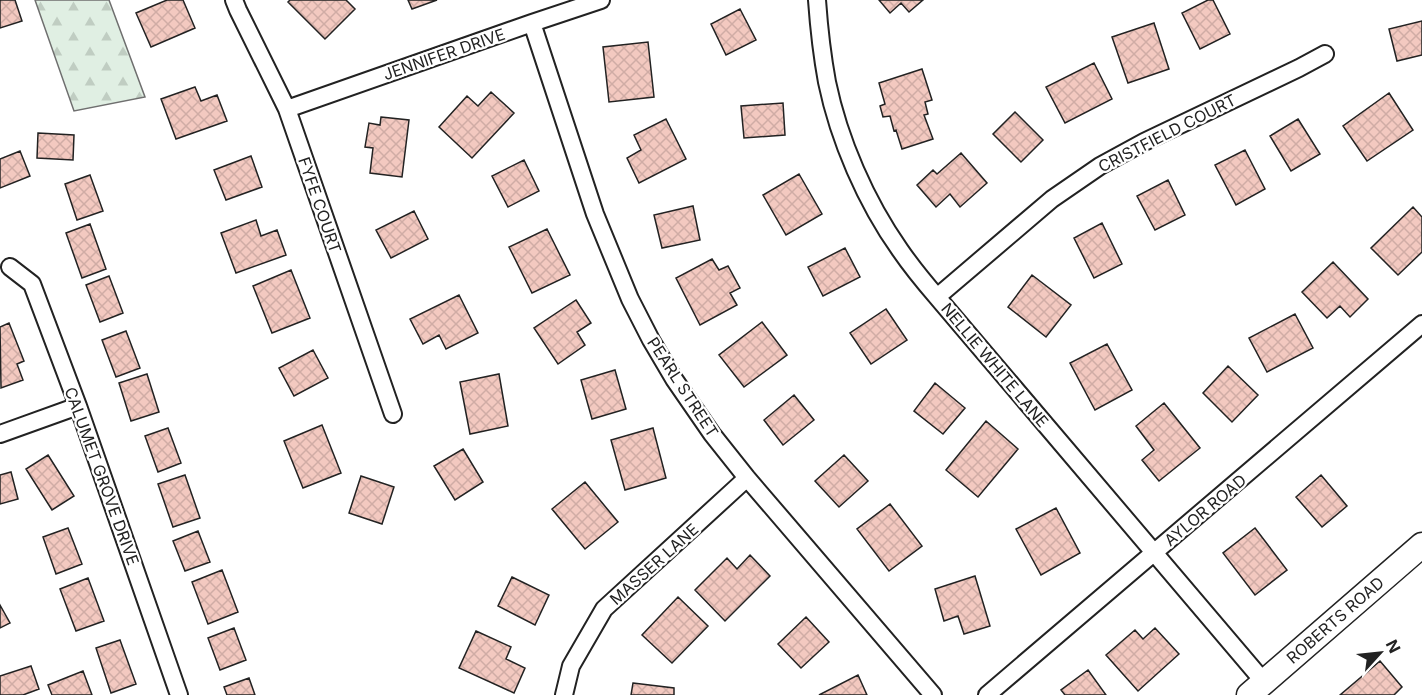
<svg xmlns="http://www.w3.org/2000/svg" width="1422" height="695" font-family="Inter,sans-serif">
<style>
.forest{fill:url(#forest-firs);stroke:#6f6f6f;stroke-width:1.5}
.building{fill:url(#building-cross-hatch);stroke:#222;stroke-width:1.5}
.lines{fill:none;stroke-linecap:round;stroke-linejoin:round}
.minor-casing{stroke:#222;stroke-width:20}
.secondary-casing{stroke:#222;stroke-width:27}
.minor{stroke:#fff;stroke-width:16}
.secondary{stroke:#fff;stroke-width:24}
.labels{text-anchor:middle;stroke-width:4.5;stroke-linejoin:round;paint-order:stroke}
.street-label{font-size:16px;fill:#222;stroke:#fff}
</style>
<defs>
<pattern id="forest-firs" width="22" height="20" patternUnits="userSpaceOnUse" patternTransform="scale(1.5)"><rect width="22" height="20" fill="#e0efe3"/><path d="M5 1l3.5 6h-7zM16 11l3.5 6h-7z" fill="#c0cdc2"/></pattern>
<pattern id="building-cross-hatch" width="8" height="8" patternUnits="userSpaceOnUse" patternTransform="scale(1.5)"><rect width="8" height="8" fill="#f3c9c0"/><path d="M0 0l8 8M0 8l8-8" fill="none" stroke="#d0aca5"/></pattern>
</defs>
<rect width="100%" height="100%" fill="#fff"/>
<path class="forest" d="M35 0H109L145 97 74 111Z"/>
<path class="building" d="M0 0H15L22 21 0 28Z
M167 0H183L195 28 151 47 136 13Z
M290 0H346L355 9 325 39 288 2Z
M408 0H437L412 9Z
M879 0H923L909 12 901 3 890 13Z
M1208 0H1213L1230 34 1200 49 1182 13Z
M740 9 756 40 726 55 711 24Z
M1422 21V55L1397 61 1389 29Z
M1154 23 1169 69 1128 83 1112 37Z
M648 42 654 97 609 102 603 47Z
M1094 63 1112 99 1065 123 1046 87Z
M922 69 932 100 925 102 928 114 924 115 933 139 902 149 896 130 894 131 890 116 883 117 880 106 885 104 879 83Z
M195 87 201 101 217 95 227 121 176 139 161 99Z
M491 92 514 113 472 158 439 127 467 96 478 106Z
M1389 93 1413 130 1367 161 1343 126Z
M783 103 785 135 744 138 741 106Z
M1015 112 1043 140 1021 162 993 134Z
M381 117 409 120 402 177 370 173 373 148 365 147 369 123 380 125Z
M666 119 686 159 639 183 627 158 641 150 634 135Z
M1298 119 1320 154 1291 171 1270 136Z
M38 133 74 135 73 160 37 158Z
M1245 150 1265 189 1236 205 1215 165Z
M20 151 30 176 0 188V159Z
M961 153 987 183 960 207 950 194 936 207 917 185 933 170 937 174Z
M251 156 262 187 226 200 214 170Z
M524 160 539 191 508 207 492 176Z
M799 174 822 214 786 235 763 195Z
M90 175 103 211 77 220 65 184Z
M1168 180 1185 215 1155 230 1137 196Z
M693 206 700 240 662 248 654 215Z
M1413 207 1422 217V252L1398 275 1371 248Z
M414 211 428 239 391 258 376 230Z
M256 220 261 236 277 230 286 255 236 273 221 233Z
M1102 223 1122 264 1094 278 1074 238Z
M90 224 106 269 82 278 66 233Z
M547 229 570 275 532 293 509 247Z
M845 248 860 277 823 296 808 267Z
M712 259 719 270 728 266 740 288 730 293 737 305 700 325 676 278Z
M1333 262 1368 299 1350 317 1340 306 1327 318 1302 292Z
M291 270 310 318 272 333 253 286Z
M1032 275 1071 305 1046 337 1008 307Z
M109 276 123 313 100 322 86 285Z
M459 295 478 333 446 349 439 335 423 344 410 319Z
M576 300 591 323 577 332 585 345 558 364 534 328Z
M886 309 907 340 871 364 850 333Z
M1295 314 1313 348 1267 372 1249 338Z
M762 322 787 355 744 387 719 355Z
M9 323 24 361 17 364 23 380 1 388 0 327Z
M126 331 140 368 116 377 102 340Z
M1107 344 1132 390 1095 410 1070 363Z
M313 350 328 378 294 396 279 368Z
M1228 366 1258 395 1232 422 1203 393Z
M615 370 626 409 592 419 581 380Z
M147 374 159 412 131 421 119 383Z
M499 374 508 426 470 434 460 382Z
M935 383 965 408 943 434 914 411Z
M794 395 814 420 783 445 764 420Z
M1164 403 1200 448 1159 481 1142 460 1154 450 1136 426Z
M986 421 1018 449 978 497 946 470Z
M322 425 341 473 303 488 284 441Z
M168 428 181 463 158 472 145 436Z
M653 428 666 478 625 490 611 440Z
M463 449 483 482 455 500 434 466Z
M48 455 74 496 52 510 26 469Z
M844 455 868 481 839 507 815 481Z
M11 472 18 499 0 504V475Z
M185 475 200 518 173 527 158 484Z
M1321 475 1347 506 1322 527 1296 497Z
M361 476 394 487 382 524 349 513Z
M585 482 618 522 585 549 552 509Z
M890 504 922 546 889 571 857 529Z
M1056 508 1080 553 1041 575 1016 529Z
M68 528 82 564 56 574 43 537Z
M1255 528 1287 570 1255 595 1223 553Z
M198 531 210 562 185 571 173 541Z
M750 555 770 576 725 621 695 590 727 558 737 569Z
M222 570 238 612 208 624 192 582Z
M975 576 990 626 964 634 958 616 944 621 935 589Z
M512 577 549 595 535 625 498 606Z
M88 578 104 621 76 631 60 589Z
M678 597 708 626 672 663 642 635Z
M0 605 10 623 0 628Z
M806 617 829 642 801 668 778 644Z
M234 628 246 660 220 670 208 638Z
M1155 628 1179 654 1138 691 1106 655 1135 630 1143 639Z
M476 631 511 647 506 659 525 668 514 693 459 668Z
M120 640 136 684 111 693 96 648Z
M1380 661 1402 687 1394 695H1340Z
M31 666 39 689 23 695H0V676Z
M1088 670 1106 695H1065L1061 690Z
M83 671 92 695H52L48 685Z
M858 675 867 695H819Z
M249 678 255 695H227L224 687Z
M633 683 674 688V695H631Z"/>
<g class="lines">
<g class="minor-casing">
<path id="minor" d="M234 0 238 10 287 109 393 414
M817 0C819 28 822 55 827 82 839 140 866 202 900 250 911 266 924 282 937 297L1264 682
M532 23 595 214 630 299 651 340 674 379 712 434 747 478 933 695
M287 109 532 23 601 0
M10 267 32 284 78 406 179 695
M937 297 1052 199 1100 166 1144 142 1299 68 1325 54
M0 434 78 406
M564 695 571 666 604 609 747 478
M987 695 1422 324"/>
</g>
<g class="secondary-casing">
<path id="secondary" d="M1249 695 1422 545"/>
</g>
<use href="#minor" class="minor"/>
<use href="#secondary" class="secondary"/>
</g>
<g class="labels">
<g class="street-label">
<text transform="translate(444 54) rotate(-19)" y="6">JENNIFER DRIVE</text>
<text transform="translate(1167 133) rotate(-27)" y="6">CRISTFIELD COURT</text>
<text transform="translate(320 205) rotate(71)" y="6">FYFE COURT</text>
<text transform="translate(995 365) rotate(50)" y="6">NELLIE WHITE LANE</text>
<text transform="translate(683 387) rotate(57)" y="6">PEARL STREET</text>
<text transform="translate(102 476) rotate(70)" y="6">CALUMET GROVE DRIVE</text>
<text transform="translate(1205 510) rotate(-40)" y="6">AYLOR ROAD</text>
<text transform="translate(654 564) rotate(-42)" y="6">MASSER LANE</text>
<text transform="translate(1335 620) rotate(-41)" y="6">ROBERTS ROAD</text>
</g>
</g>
<g transform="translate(1380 653) rotate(63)" stroke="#ffffff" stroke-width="4.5" paint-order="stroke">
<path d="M0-4.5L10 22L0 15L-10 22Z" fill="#222222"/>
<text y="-9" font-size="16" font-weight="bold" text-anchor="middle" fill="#222222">N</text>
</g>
</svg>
